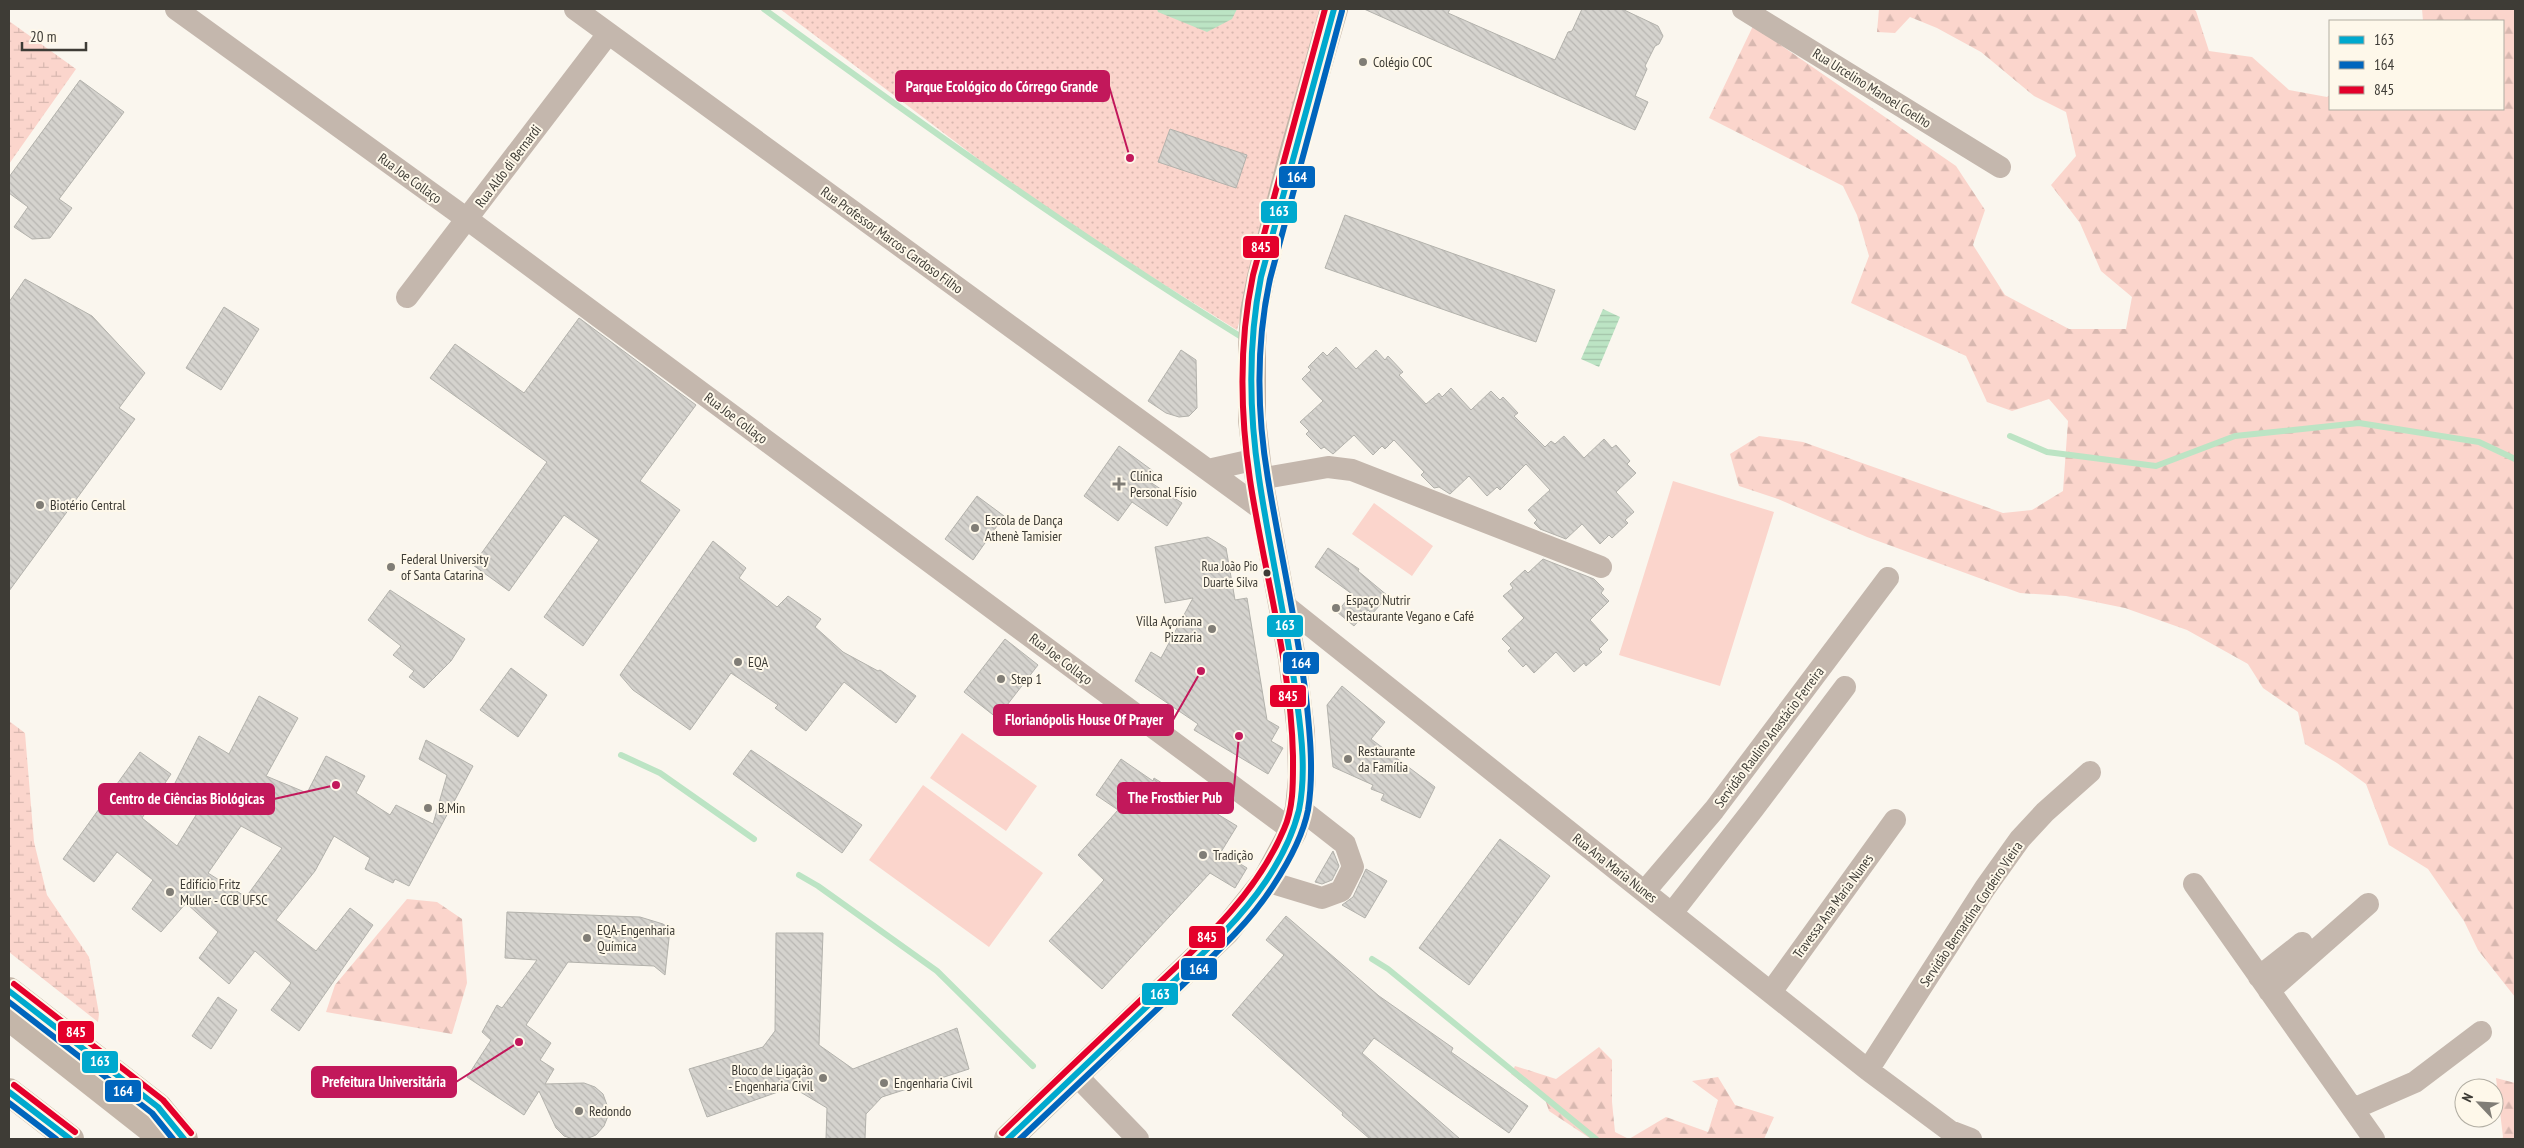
<svg xmlns="http://www.w3.org/2000/svg" width="2524" height="1148" font-family="'PT Sans Narrow',sans-serif">
<style>
.grass{fill:#fbd5cc}
.forest{fill:url(#forest-firs)}
.wetland{fill:url(#wetland-marsh)}
.park{fill:url(#park-dots)}
.water{fill:url(#water-rules)}
.lines{fill:none;stroke-linecap:round;stroke-linejoin:round}
.stream{stroke:#bce4c4;stroke-width:6}
.building{fill:url(#building-back-hatch);stroke:#b3b2ac;fill-rule:evenodd}
.minor{stroke:#c4b7ad;stroke-width:22}
.major{stroke:#c4b6a9;stroke-width:28}
.bus-1-casing{stroke:#fef8ea;stroke-width:10}
.bus-2-casing{stroke:#fef8ea;stroke-width:10}
.bus-3-casing{stroke:#fef8ea;stroke-width:10}
.bus-1{stroke:#00a9ce;stroke-width:6}
.bus-2{stroke:#0065bd;stroke-width:6}
.bus-3{stroke:#e4002b;stroke-width:6}
.poi-dot{fill:#807d76;stroke:#fef8ea;stroke-width:2}
.bus-dot{fill:#3e3c36;stroke:#fef8ea;stroke-width:2}
.labels{text-anchor:middle;stroke-width:4;stroke-linejoin:round;paint-order:stroke}
.bus-label{font-size:13px;fill:#3e3c36;stroke:#fef8ea;text-anchor:end}
.poi-label{font-size:14px;fill:#3e3c36;stroke:#fef8ea;text-anchor:start}
.street-label{font-size:14px;fill:#3e3c36;stroke:#fef8ea}
.leader{fill:none;stroke:#c2185b;stroke-width:2}
.callout-dot{fill:#c2185b;stroke:#fef8ea;stroke-width:2}
.callout{fill:#c2185b;stroke:#c2185b;stroke-width:2}
.callout-label{font-size:15px;text-anchor:middle;font-weight:bold;fill:#fff}
.line-badge{stroke:#fef8ea;stroke-width:2}
.badge-label{font-size:14px;text-anchor:middle;font-weight:bold;fill:#fff}
</style>
<defs>
<pattern id="forest-firs" width="22" height="20" patternUnits="userSpaceOnUse" patternTransform="scale(1.25)"><rect width="22" height="20" fill="#fbd5cc"/><path d="M5 1l3.5 6h-7zM16 11l3.5 6h-7z" fill="#d8b8b0"/></pattern>
<pattern id="wetland-marsh" width="20" height="14" patternUnits="userSpaceOnUse" patternTransform="scale(1.25)"><rect width="20" height="14" fill="#fbd5cc"/><path d="M1 5h8M5 5V1M11 12h8M15 12V8" fill="none" stroke="#d8b8b0"/></pattern>
<pattern id="park-dots" width="8" height="8" patternUnits="userSpaceOnUse" patternTransform="scale(1.25)"><rect width="8" height="8" fill="#fbd5cc"/><path d="M2 2h.1M6 6h.1" fill="none" stroke="#d8b8b0" stroke-width="1.8" stroke-linecap="round"/></pattern>
<pattern id="water-rules" width="6" height="5" patternUnits="userSpaceOnUse" patternTransform="scale(1.25)"><rect width="6" height="5" fill="#bce4c4"/><path d="M0 2.5h6" fill="none" stroke="#a3c4a9"/></pattern>
<pattern id="building-back-hatch" width="6" height="6" patternUnits="userSpaceOnUse" patternTransform="scale(1.25)"><rect width="6" height="6" fill="#d5d3ce"/><path d="M-1 5l2 2M0 0l6 6M5-1l2 2" fill="none" stroke="#b8b6b2"/></pattern>
</defs>
<rect width="100%" height="100%" fill="#faf6ee"/>
<path class="grass" d="M1673 481 1774 512 1720 686 1619 655Z
M1374 503 1433 546 1412 576 1352 534Z
M962 733 1037 786 1006 831 930 778Z
M923 785 1043 873 989 947 869 860Z"/>
<path class="forest" d="M1879 9H2193L2196 11 2209 51 2252 57 2289 90 2327 97 2330 95V109H2503V21H2423L2422 9H2515V997L2478 950 2464 921 2428 869 2389 845 2366 784 2337 763 2305 744 2298 712 2263 688 2248 664 2187 630 2125 608 2066 596 2020 593 1867 537 1778 499 1739 486 1730 454 1759 436 1803 442 2003 513 2032 510 2063 491 2068 421 2049 399 2012 411 1987 402 1966 356 1851 303 1869 256 1857 215 1843 186 1709 118 1753 26 1956 166 1985 210 1973 245 2005 295 2069 329H2126L2132 297 2101 271 2080 223 2051 185 2076 156 2066 112 2034 96 1981 52 1937 28 1910 17 1895 33 1877 32Z
M407 899 437 902 462 919 467 983 452 1034 326 1012 335 985Z
M1599 1047 1612 1060V1102L1615 1132 1629 1139 1666 1117 1708 1132 1718 1100 1692 1081 1718 1077 1735 1105 1774 1117 1764 1139H1591L1549 1111 1545 1099 1511 1074 1515 1066 1556 1079Z
M2496 1078 2515 1083V1139H2502L2503 1137Z"/>
<path class="wetland" d="M9 21 76 69 9 164Z
M9 721 25 733 34 842 47 895 89 957 99 1014 98 1022 9 952Z"/>
<path class="park" d="M780 9H1323L1237 330 1052 215Z"/>
<path class="water" d="M1157 9H1237L1232 19 1207 32 1158 12Z
M1603 309 1620 317 1599 367 1581 359Z"/>
<g class="lines">
<path class="stream" d="M764 9C920 123 1078 236 1243 338
M2010 436 2047 452 2156 466 2235 436 2359 423 2479 442 2515 459
M621 755 660 773 754 839
M799 875 818 886 937 971 1033 1066
M1372 959 1388 969 1596 1139"/>
</g>
<path class="building" d="M1364 9H1450L1448 13 1555 60 1568 32 1572 31 1582 9H1622L1658 26 1663 36 1659 44 1655 46 1645 66 1647 69 1635 96 1648 102 1635 130Z
M80 80 124 112 59 199 72 208 50 238 32 239 14 227 28 207 9 193V177Z
M1170 129 1247 155 1236 188 1158 162Z
M1345 215 1555 290 1536 342 1325 268Z
M25 279 92 316 145 373 119 408 135 419 9 591V302Z
M224 307 259 329 221 390 186 368Z
M579 318 696 405 640 481 680 510 583 646 544 617 599 540 564 515 509 591 473 565 547 462 430 378 455 344 524 393Z
M1336 347 1356 369 1376 350 1385 360 1388 356 1403 372 1399 375 1426 404 1439 393 1442 397 1451 388 1471 410 1491 391 1500 400 1503 397 1518 413 1514 416 1545 447 1551 441 1555 444 1564 436 1584 458 1604 439 1612 448 1616 445 1630 461 1627 464 1636 473 1616 492 1634 512 1625 520 1628 523 1612 538 1609 535 1600 544 1582 524 1566 539 1540 529 1534 523 1537 520 1528 510 1550 490 1526 464 1500 490 1497 487 1487 496 1469 476 1450 494 1439 487 1434 488 1421 475 1424 472 1394 440 1385 449 1382 446 1373 455 1354 435 1333 454 1324 447 1321 449 1306 434 1309 431 1300 422 1323 401 1302 379 1311 370 1308 367 1323 352 1327 356Z
M1181 350 1196 360 1197 408 1189 416 1179 417 1166 413 1148 401Z
M1119 446 1153 471 1147 480 1182 503 1167 526 1132 502 1118 521 1084 496Z
M977 496 1004 516 973 560 945 539Z
M1208 537 1226 548 1235 600 1247 598 1267 720 1279 727 1271 741 1283 748 1268 774 1194 730 1198 724 1135 681 1151 652 1161 658 1193 598 1165 603 1155 547Z
M713 541 746 568 739 578 777 607 788 596 821 619 815 627 843 652 878 671 880 670 916 696 896 723 844 682 806 731 775 708 778 705 731 673 690 730 633 690 620 675Z
M1328 548 1359 569 1358 571 1388 596 1372 614 1368 610 1354 626 1337 612 1352 594 1315 567Z
M1543 559 1594 579 1604 589 1601 593 1609 601 1590 620 1608 640 1599 649 1602 652 1586 666 1584 663 1574 672 1556 652 1534 673 1526 664 1523 667 1508 651 1511 648 1502 639 1524 618 1503 596 1513 588 1510 584 1525 570 1528 573Z
M390 590 465 639 451 661 424 688 409 677 414 671 393 655 401 646 368 620Z
M1005 639 1038 665 997 718 964 692Z
M511 668 547 695 518 737 480 710Z
M1342 686 1385 722 1371 739 1435 787 1420 818 1381 800 1384 794 1371 789 1373 785 1333 767 1327 705Z
M259 696 298 718 266 776 307 793 326 756 365 776 356 793 390 815 396 805 433 824 447 775 419 759 426 740 473 766 409 886 395 879 393 883 365 869 370 858 334 836 315 871 276 920 316 951 350 908 373 925 299 1031 271 1010 291 983 255 951 229 984 199 958 218 932 186 903 161 932 132 909 153 880 117 852 94 882 63 859 140 752 171 774 142 818 177 846 206 799 175 783 199 736 229 754ZM241 826 282 848 246 897 208 873Z
M751 750 862 825 842 853 733 774Z
M1121 759 1153 781 1154 778 1186 798 1188 796 1237 826 1221 852 1247 868 1235 888 1210 873 1102 989 1049 941 1104 880 1078 855 1118 810 1096 795Z
M1500 839 1550 876 1469 985 1419 948Z
M1333 851 1339 866 1332 880 1322 884 1315 882Z
M1366 869 1387 881 1365 918 1342 905 1353 897Z
M507 912 640 917 663 924 670 929 665 975 654 966 568 962 526 1025 551 1043 540 1060 554 1069 545 1084 584 1083 595 1087 603 1094 607 1105 608 1116 604 1126 596 1135 586 1139H573L564 1136 556 1128 539 1091 524 1115 467 1077 491 1040 482 1032 497 1005 502 1008 537 960 505 958Z
M1286 916 1379 996 1453 1048 1451 1052 1528 1106 1509 1133 1374 1038 1362 1053 1460 1139H1370L1342 1115 1343 1113 1232 1015 1284 955 1266 940Z
M776 933H823L819 1045 853 1069 957 1028 969 1069 882 1097 866 1114 865 1139H826L827 1108 792 1087 707 1117 689 1069 763 1047 775 1031Z
M218 997 237 1010 211 1049 192 1036Z"/>
<g class="lines">
<path class="minor" d="M176 9 467 219 1293 831
M575 9 1264 511
M1743 9 2000 167
M407 297 608 34
M1208 470 1257 459
M1259 479 1328 467 1352 470 1601 567
M1282 603 1868 1070 1950 1131 1971 1139
M1266 881 1322 898 1341 891 1353 867 1345 844 1299 808
M2194 884 2374 1139
M1645 891 1714 810 1888 578
M1672 913 1754 808 1845 687
M2259 977 2302 943
M2269 991 2368 904
M1771 992 1895 820
M1868 1070 1985 888 2020 839 2045 812 2090 772
M1075 1074 1138 1139
M2353 1109 2415 1082 2481 1032"/>
<path class="major" d="M9 991 158 1107 184 1139
M9 1017 164 1139
M9 1092 70 1139
M1008 1139 1226 931 1266 881 1293 831 1299 808 1302 778 1301 732 1292 658 1259 479 1252 420V346L1254 312 1261 277 1292 157 1334 9"/>
<g class="bus-1-casing">
<path id="bus-1" d="M9 991 158 1107 184 1139
M9 1092 70 1139
M1008 1139C1059 1090 1110 1041 1161 993 1198 958 1237 924 1266 881 1280 860 1293 834 1299 810 1306 775 1302 737 1297 702 1288 627 1270 553 1259 478 1249 412 1248 343 1261 277L1334 9"/>
</g>
<g class="bus-2-casing">
<path id="bus-2" d="M9 1002 152 1113 173 1139
M9 1103 56 1139
M1020 1139C1070 1092 1120 1044 1170 997 1206 962 1246 928 1273 886 1288 863 1303 836 1308 810 1314 773 1310 734 1306 697 1297 624 1280 552 1268 479 1257 414 1256 344 1270 279L1342 11"/>
</g>
<g class="bus-3-casing">
<path id="bus-3" d="M14 984 163 1100 191 1133
M14 1085 75 1132
M1002 1133C1049 1087 1097 1042 1144 997 1197 947 1255 898 1284 829 1294 807 1293 780 1293 756 1291 663 1264 572 1250 480 1240 412 1239 342 1253 275L1325 9"/>
</g>
<use href="#bus-1" class="bus-1"/>
<use href="#bus-2" class="bus-2"/>
<use href="#bus-3" class="bus-3"/>
</g>
<g class="poi-dot">
<circle cx="1363" cy="62" r="5"/>
<path d="M1116.5 476.5h5v5h5v5h-5v5h-5v-5h-5v-5h5z"/>
<circle cx="40" cy="505" r="5"/>
<circle cx="975" cy="528" r="5"/>
<circle cx="391" cy="567" r="5"/>
<circle cx="1336" cy="608" r="5"/>
<circle cx="1212" cy="629" r="5"/>
<circle cx="738" cy="662" r="5"/>
<circle cx="1001" cy="679" r="5"/>
<circle cx="1348" cy="759" r="5"/>
<circle cx="428" cy="808" r="5"/>
<circle cx="1203" cy="855" r="5"/>
<circle cx="170" cy="892" r="5"/>
<circle cx="587" cy="938" r="5"/>
<circle cx="823" cy="1078" r="5"/>
<circle cx="884" cy="1083" r="5"/>
<circle cx="579" cy="1111" r="5"/>
</g>
<circle class="bus-dot" cx="1267" cy="573" r="4.5"/>
<g class="labels">
<g class="bus-label">
<text x="1258" y="571">Rua João Pio<tspan x="1258" dy="16">Duarte Silva</tspan></text>
</g>
<g class="poi-label">
<text x="1373" y="67">Colégio COC</text>
<text x="1130" y="481">Clínica<tspan x="1130" dy="16">Personal Físio</tspan></text>
<text x="50" y="510">Biotério Central</text>
<text x="985" y="525">Escola de Dança<tspan x="985" dy="16">Athenè Tamisier</tspan></text>
<text x="401" y="564">Federal University<tspan x="401" dy="16">of Santa Catarina</tspan></text>
<text x="1346" y="605">Espaço Nutrir<tspan x="1346" dy="16">Restaurante Vegano e Café</tspan></text>
<text x="1202" y="626" text-anchor="end">Villa Açoriana<tspan x="1202" dy="16">Pizzaria</tspan></text>
<text x="748" y="667">EQA</text>
<text x="1011" y="684">Step 1</text>
<text x="1358" y="756">Restaurante<tspan x="1358" dy="16">da Família</tspan></text>
<text x="438" y="813">B.Min</text>
<text x="1213" y="860">Tradição</text>
<text x="180" y="889">Edifício Fritz<tspan x="180" dy="16">Muller - CCB UFSC</tspan></text>
<text x="597" y="935">EQA-Engenharia<tspan x="597" dy="16">Química</tspan></text>
<text x="813" y="1075" text-anchor="end">Bloco de Ligação<tspan x="813" dy="16">- Engenharia Civil</tspan></text>
<text x="894" y="1088">Engenharia Civil</text>
<text x="589" y="1116">Redondo</text>
</g>
<g class="street-label">
<text transform="translate(1872 88) rotate(32)" y="5">Rua Urcelino Manoel Coelho</text>
<text transform="translate(508 166) rotate(-53)" y="5">Rua Aldo di Bernardi</text>
<text transform="translate(410 178) rotate(36)" y="5">Rua Joe Collaço</text>
<text transform="translate(892 240) rotate(36)" y="5">Rua Professor Marcos Cardoso Filho</text>
<text transform="translate(736 418) rotate(37)" y="5">Rua Joe Collaço</text>
<text transform="translate(1061 659) rotate(37)" y="5">Rua Joe Collaço</text>
<text transform="translate(1769 737) rotate(-53)" y="5">Servidão Raulino Anastácio Ferreira</text>
<text transform="translate(1615 868) rotate(38)" y="5">Rua Ana Maria Nunes</text>
<text transform="translate(1833 906) rotate(-54)" y="5">Travessa Ana Maria Nunes</text>
<text transform="translate(1971 914) rotate(-56)" y="5">Servidão Bernardina Cordeiro Vieira</text>
</g>
</g>
<path class="leader" d="M1130 158L1109 86M1201 671L1173 720M1239 736L1233 798M336 785L274 799M519 1042L456 1082"/>
<g class="callout-dot">
<circle cx="1130" cy="158" r="5"/>
<circle cx="1201" cy="671" r="5"/>
<circle cx="1239" cy="736" r="5"/>
<circle cx="336" cy="785" r="5"/>
<circle cx="519" cy="1042" r="5"/>
</g>
<g class="callout">
<rect x="896" y="71" width="213" height="30" rx="5"/>
<rect x="994" y="705" width="179" height="30" rx="5"/>
<rect x="1118" y="783" width="115" height="30" rx="5"/>
<rect x="99" y="784" width="175" height="30" rx="5"/>
<rect x="312" y="1067" width="144" height="30" rx="5"/>
</g>
<g class="callout-label">
<text x="1002" y="92">Parque Ecológico do Córrego Grande</text>
<text x="1084" y="725">Florianópolis House Of Prayer</text>
<text x="1175" y="803">The Frostbier Pub</text>
<text x="187" y="804">Centro de Ciências Biológicas</text>
<text x="384" y="1087">Prefeitura Universitária</text>
</g>
<g class="line-badge">
<rect x="1278" y="165" width="38" height="24" rx="5" fill="#0065bd"/>
<rect x="1260" y="200" width="38" height="24" rx="5" fill="#00a9ce"/>
<rect x="1242" y="235" width="38" height="24" rx="5" fill="#e4002b"/>
<rect x="1266" y="614" width="38" height="24" rx="5" fill="#00a9ce"/>
<rect x="1282" y="651" width="38" height="24" rx="5" fill="#0065bd"/>
<rect x="1269" y="684" width="38" height="24" rx="5" fill="#e4002b"/>
<rect x="1188" y="925" width="38" height="24" rx="5" fill="#e4002b"/>
<rect x="1180" y="957" width="38" height="24" rx="5" fill="#0065bd"/>
<rect x="1141" y="982" width="38" height="24" rx="5" fill="#00a9ce"/>
<rect x="57" y="1020" width="38" height="24" rx="5" fill="#e4002b"/>
<rect x="81" y="1050" width="38" height="24" rx="5" fill="#00a9ce"/>
<rect x="104" y="1079" width="38" height="24" rx="5" fill="#0065bd"/>
</g>
<g class="badge-label">
<text x="1297" y="182">164</text>
<text x="1279" y="216">163</text>
<text x="1261" y="252">845</text>
<text x="1285" y="630">163</text>
<text x="1301" y="668">164</text>
<text x="1288" y="701">845</text>
<text x="1207" y="942">845</text>
<text x="1199" y="974">164</text>
<text x="1160" y="999">163</text>
<text x="76" y="1037">845</text>
<text x="100" y="1066">163</text>
<text x="123" y="1096">164</text>
</g>
<rect width="2524" height="1148" fill="none" stroke="#3e3c36" stroke-width="20"/>
<rect x="2329" y="20" width="175" height="90" fill="#fef8ea" stroke="#b1ada2"/>
<rect x="2339" y="36" width="25" height="8" fill="#00a9ce" stroke="#b1ada2"/>
<text x="2374" y="45" font-size="15" fill="#3e3c36">163</text>
<rect x="2339" y="61" width="25" height="8" fill="#0065bd" stroke="#b1ada2"/>
<text x="2374" y="70" font-size="15" fill="#3e3c36">164</text>
<rect x="2339" y="86" width="25" height="8" fill="#e4002b" stroke="#b1ada2"/>
<text x="2374" y="95" font-size="15" fill="#3e3c36">845</text>
<g transform="translate(2479 1103) rotate(295)"><circle r="24" fill="#fef8ea" stroke="#b1ada2"/>
<path d="M0-4L9 19L0 12L-9 19Z" fill="#807d76"/>
<text y="-8" font-size="14" font-weight="bold" text-anchor="middle" fill="#3e3c36">N</text>
</g>
<path d="M22 42v8h64v-8" fill="none" stroke="#3e3c36" stroke-width="2.5"/>
<text x="30" y="42" font-size="15" fill="#3e3c36" stroke="#fef8ea" stroke-width="4" paint-order="stroke">20 m</text>
</svg>
